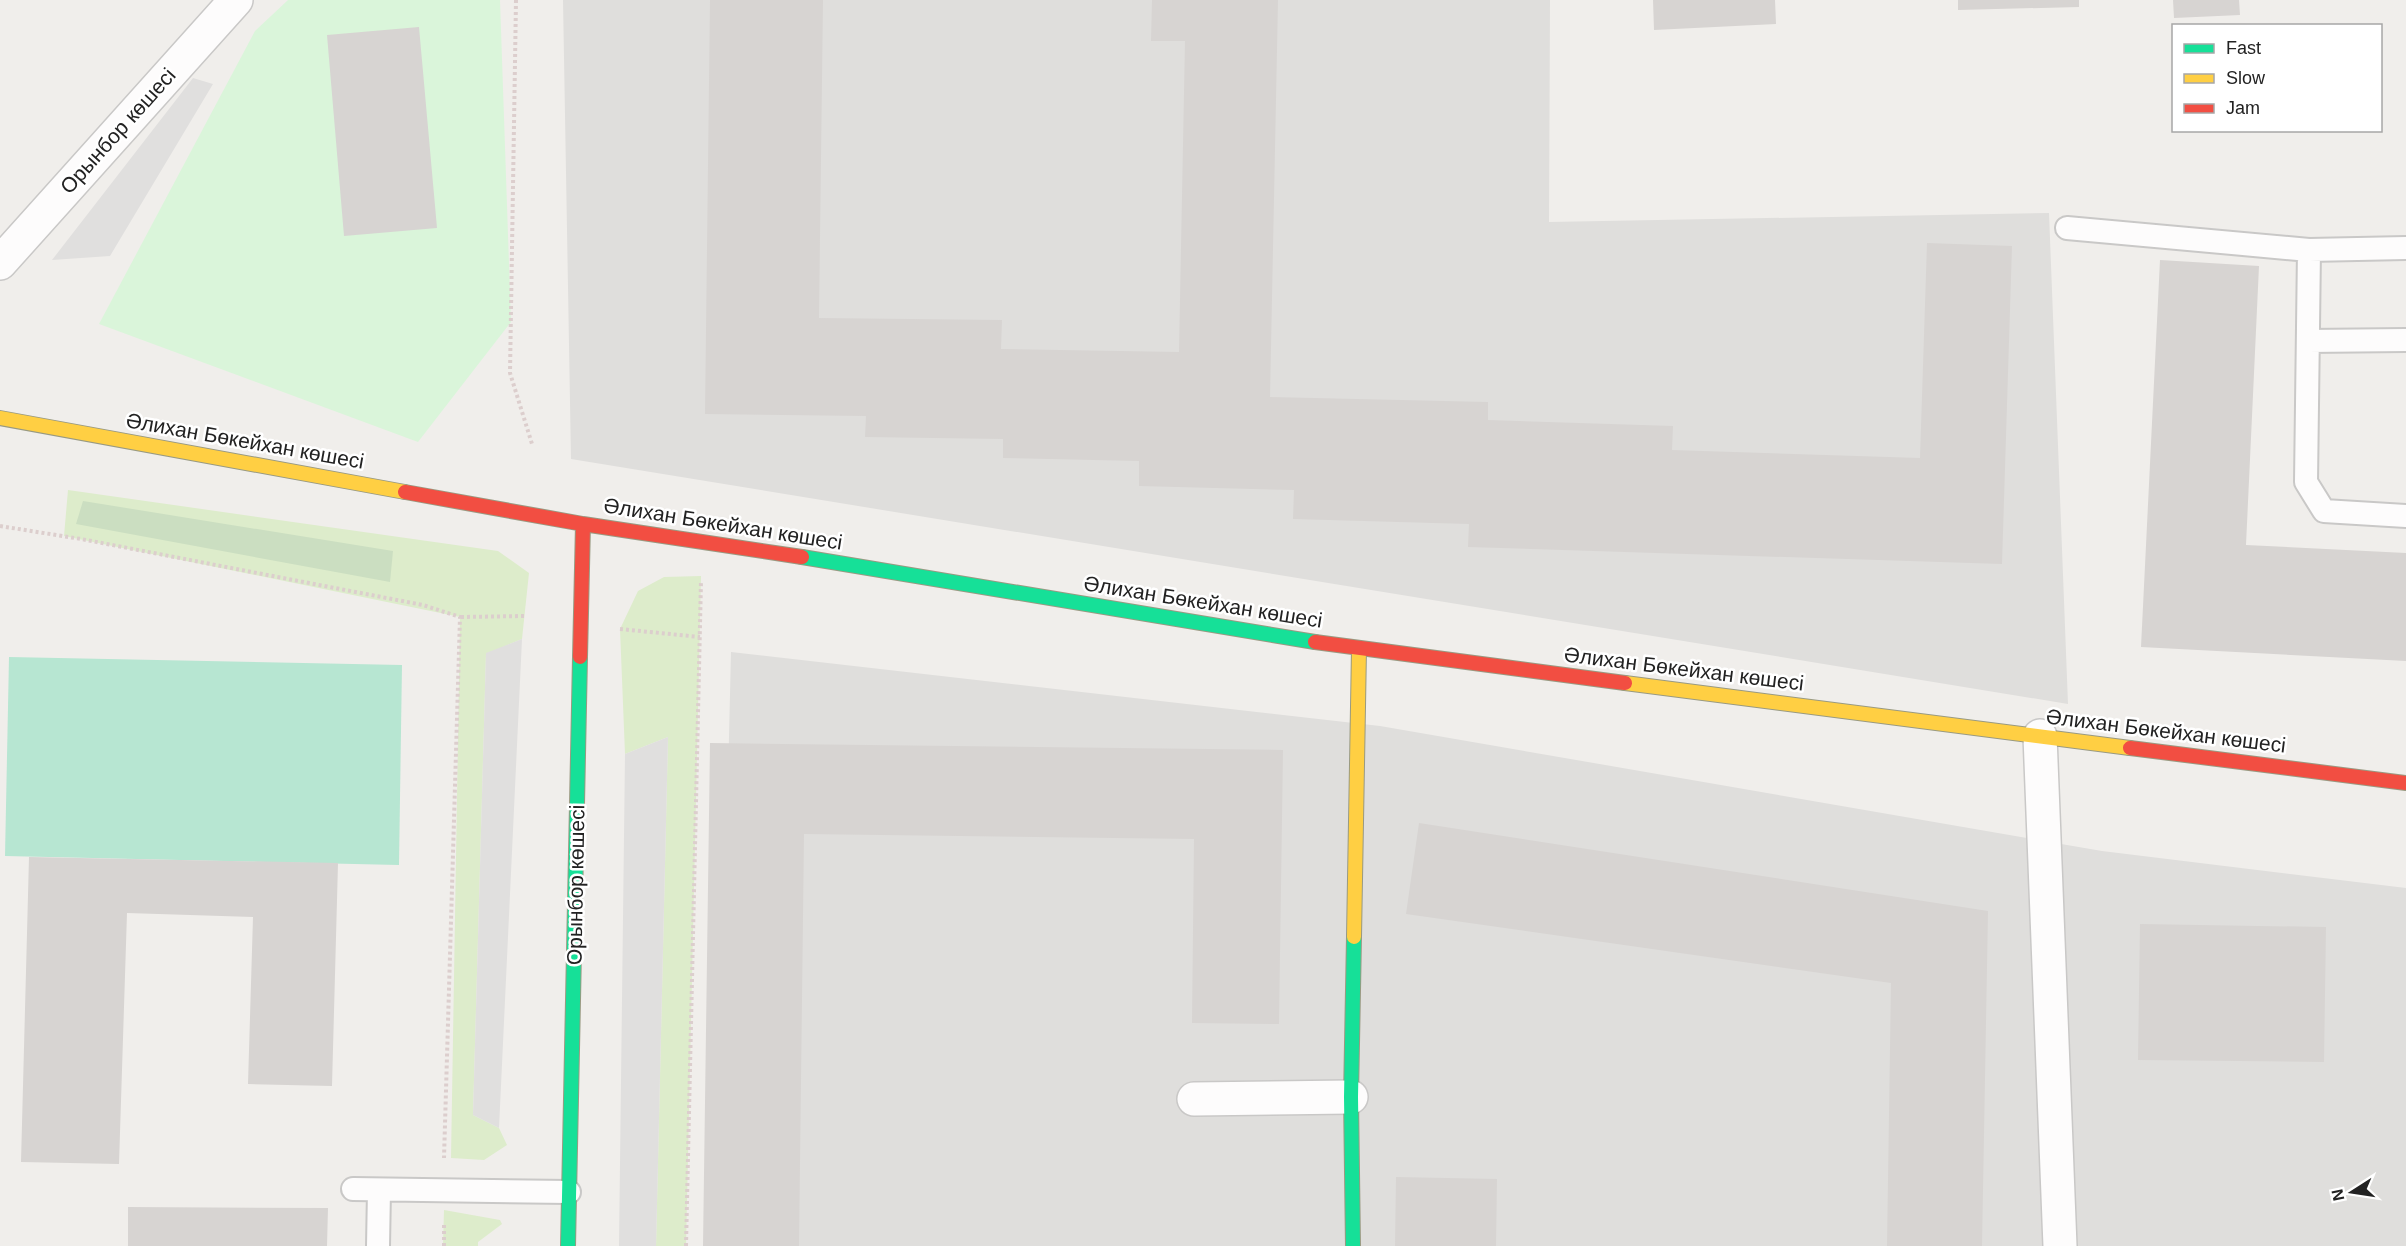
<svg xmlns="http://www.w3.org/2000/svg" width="2406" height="1246" font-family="Arial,sans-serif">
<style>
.residential{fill:#dfdedc}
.grass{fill:#ddeccb}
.forest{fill:#cbdec1}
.park{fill:#daf5da}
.pitch{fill:#b7e6d2}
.parking{fill:#e0dfde}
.building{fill:#d7d4d2}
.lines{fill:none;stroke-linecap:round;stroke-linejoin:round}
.lane-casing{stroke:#c9c8c7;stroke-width:26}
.street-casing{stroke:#c9c8c7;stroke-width:36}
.fast-casing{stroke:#999a82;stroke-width:16}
.slow-casing{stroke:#999a82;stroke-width:16}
.jam-casing{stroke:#999a82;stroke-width:16}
.path{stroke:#dccecd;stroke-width:4;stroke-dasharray:3 3;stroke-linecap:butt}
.lane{stroke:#fdfcfc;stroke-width:22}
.street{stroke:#fdfcfc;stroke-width:33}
.fast{stroke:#16e098;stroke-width:14}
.slow{stroke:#ffcf43;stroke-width:14}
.jam{stroke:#f24e42;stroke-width:14}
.labels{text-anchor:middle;stroke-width:5;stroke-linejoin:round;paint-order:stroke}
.street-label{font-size:21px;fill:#222;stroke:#fff}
</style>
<rect width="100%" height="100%" fill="#f0eeeb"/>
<path class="residential" d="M563 0H1550L1549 222 2049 213 2068 704 571 459Z
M731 652 1380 726 2102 851 2406 888V1246H717Z"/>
<path class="grass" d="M68 490 498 551 529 573 522 639 486 654 473 1115 499 1128 507 1145 484 1160 451 1158 460 617 64 536Z
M701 576 686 1246H656L668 737 625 754 620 629 638 591 664 577Z
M444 1210 500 1220 502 1224 478 1242V1246H443Z"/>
<path class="forest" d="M83 501 393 551 390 582 76 524Z"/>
<path class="park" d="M288 0H500L511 322 418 442 99 324 255 31Z"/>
<path class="pitch" d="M9 657 402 665 399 865 5 856Z"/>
<path class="parking" d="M193 78 213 84 110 256 52 260Z
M522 639 499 1128 473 1115 486 653Z
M668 737 656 1246H619L625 754Z"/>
<path class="building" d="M710 0H823L819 318 1002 320 1001 349 1179 352 1185 41H1151L1152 0H1278L1270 397 1488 402V420L1673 426 1672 450 1920 458 1927 243 2012 246 2002 564 1468 547 1469 524 1293 519 1294 490 1139 486V461L1003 458V439L865 437 866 416 705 414Z
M1653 0H1775L1776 24 1654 30Z
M1958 0H2079V7L1958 10Z
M2173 0H2239L2240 15 2174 18Z
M419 27 437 228 344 236 327 35Z
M2160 260 2259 266 2246 545 2406 553V661L2141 647Z
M710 743 1283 750 1279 1024 1192 1023 1194 839 804 834 799 1246H703Z
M1419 823 1988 911 1982 1246H1887L1891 983 1406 914Z
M29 857 338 863 332 1086 248 1084 253 917 127 913 119 1164 21 1162Z
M2140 924 2326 927 2324 1062 2138 1060Z
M1396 1177 1497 1179 1496 1246H1395Z
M128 1207 328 1208 327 1246H128Z"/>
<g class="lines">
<g class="lane-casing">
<path id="lane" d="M2067 228 2309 250 2406 248
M2309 250 2306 482 2324 511 2406 516
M2308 341 2406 340
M353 1189 569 1192
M378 1246 379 1190"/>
</g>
<g class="street-casing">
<path id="street" d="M0 263 236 0
M2040 736 2060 1246
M1194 1099 1351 1097"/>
</g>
<g class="fast-casing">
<path id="fast" d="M802 557 1315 642
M568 1246 580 657
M1353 1246 1351 1097 1354 937"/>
</g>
<g class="slow-casing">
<path id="slow" d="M0 418 405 492
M1625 683 2130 748
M1354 937 1359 649"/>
</g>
<g class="jam-casing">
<path id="jam" d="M405 492 583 524 802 557
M1315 642 1625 683
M580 657 583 524
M2130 748 2406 783"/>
</g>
<path class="path" d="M516 0 510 373 532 444
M0 526 81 539 423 605 460 617 444 1158
M461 617 526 616
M620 629 700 637
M444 1246V1222
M686 1246 701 581"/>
<use href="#lane" class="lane"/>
<use href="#street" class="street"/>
<use href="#fast" class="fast"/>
<use href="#slow" class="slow"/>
<use href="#jam" class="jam"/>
</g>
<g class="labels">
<g class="street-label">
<text transform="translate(118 131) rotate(-48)" y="7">Орынбор көшесі</text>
<text transform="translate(245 441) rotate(10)" y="7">Әлихан Бөкейхан көшесі</text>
<text transform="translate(723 524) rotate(9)" y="7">Әлихан Бөкейхан көшесі</text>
<text transform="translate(1203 602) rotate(9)" y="7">Әлихан Бөкейхан көшесі</text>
<text transform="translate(1684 669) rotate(7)" y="7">Әлихан Бөкейхан көшесі</text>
<text transform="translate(2166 731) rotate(7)" y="7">Әлихан Бөкейхан көшесі</text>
<text transform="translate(576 885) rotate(-89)" y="7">Орынбор көшесі</text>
</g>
</g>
<rect x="2172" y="24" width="210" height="108" fill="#ffffff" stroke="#a7a7a7" stroke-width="1.5"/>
<rect x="2184" y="44" width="30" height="9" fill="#16e098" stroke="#a7a7a7" stroke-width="1.5"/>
<text x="2226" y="54" font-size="18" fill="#222222">Fast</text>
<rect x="2184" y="74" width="30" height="9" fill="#ffcf43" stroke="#a7a7a7" stroke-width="1.5"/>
<text x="2226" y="84" font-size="18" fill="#222222">Slow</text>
<rect x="2184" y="104" width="30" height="9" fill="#f24e42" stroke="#a7a7a7" stroke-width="1.5"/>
<text x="2226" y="114" font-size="18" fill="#222222">Jam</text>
<g transform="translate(2352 1192) rotate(258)" stroke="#ffffff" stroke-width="4.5" paint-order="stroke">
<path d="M0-4.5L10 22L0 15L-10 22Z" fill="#222222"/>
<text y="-9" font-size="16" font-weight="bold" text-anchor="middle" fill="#222222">N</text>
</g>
</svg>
